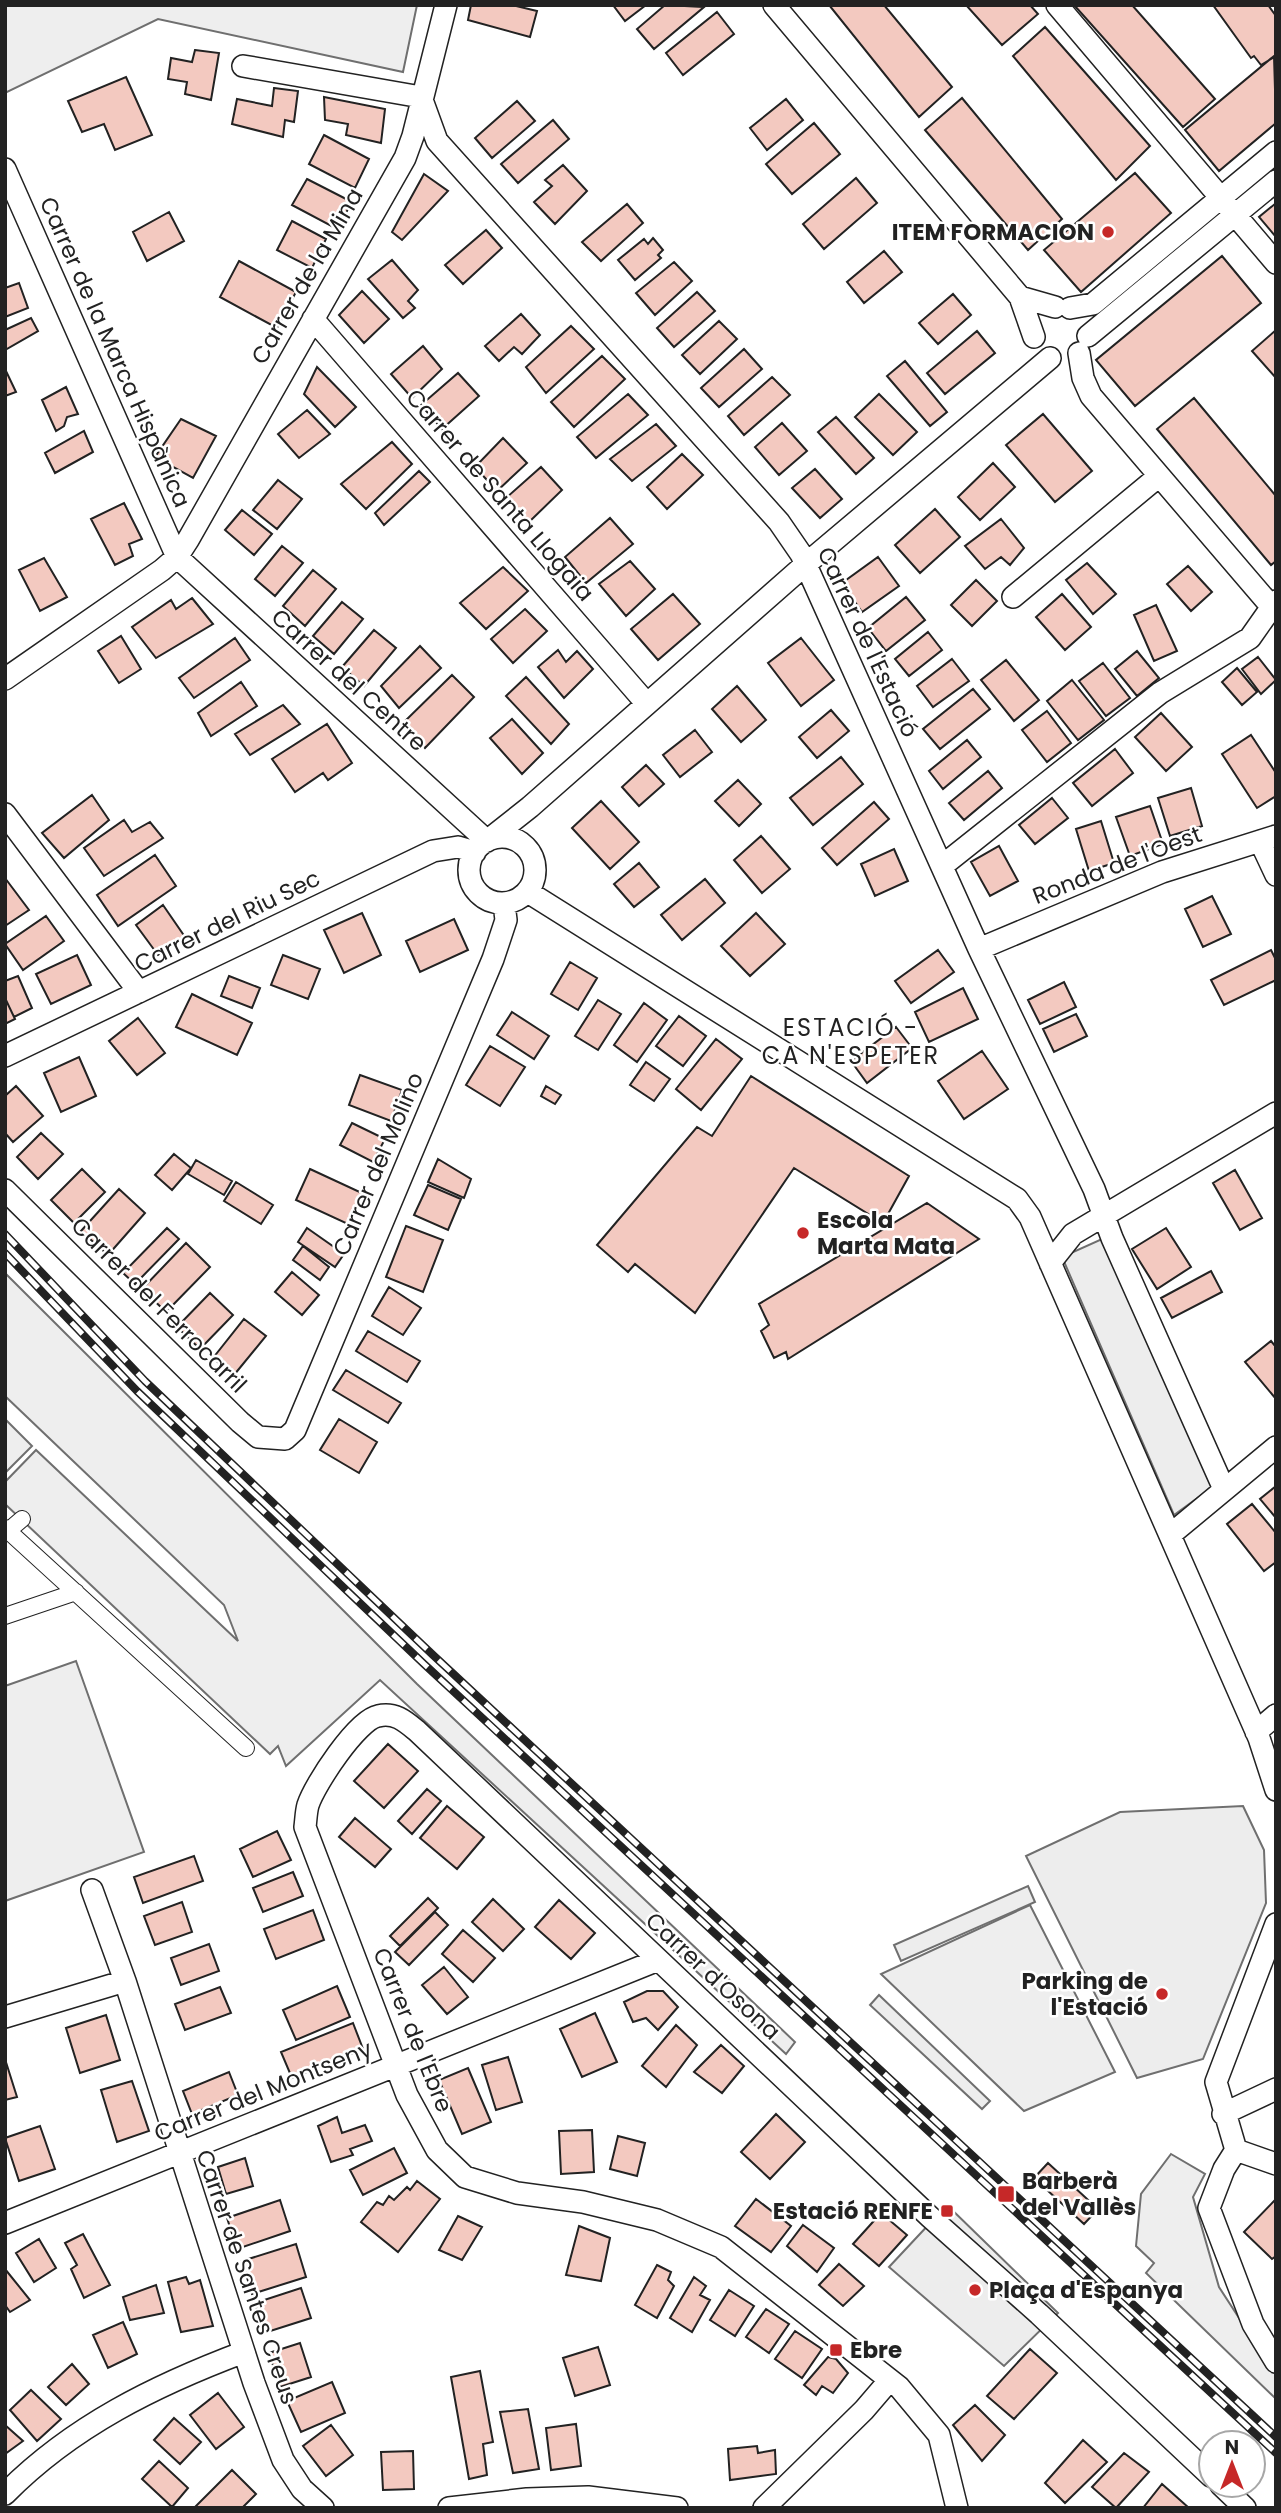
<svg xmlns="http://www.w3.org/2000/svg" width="1281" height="2513" font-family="Poppins,sans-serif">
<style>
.green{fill:#eee;stroke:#6f6f6f;stroke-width:2}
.parking{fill:#ededed;stroke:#6f6f6f;stroke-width:2}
.building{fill:#f3c9c0;stroke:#222;stroke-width:2}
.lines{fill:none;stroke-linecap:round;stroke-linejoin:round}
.pedestrian-casing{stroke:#222;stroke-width:18}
.minor-casing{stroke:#222;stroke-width:24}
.pedestrian{stroke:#fff;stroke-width:16}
.minor{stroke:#fff;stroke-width:21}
.rail-casing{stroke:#222;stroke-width:8}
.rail{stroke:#fff;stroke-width:5;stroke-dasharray:16;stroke-linecap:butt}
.poi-dot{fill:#c62828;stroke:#fff;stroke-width:2.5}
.labels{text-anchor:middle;stroke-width:5;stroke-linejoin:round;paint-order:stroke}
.poi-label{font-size:23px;font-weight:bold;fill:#222;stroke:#fff;text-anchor:start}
.street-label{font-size:23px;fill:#222;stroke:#fff}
.neighbourhood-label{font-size:24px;letter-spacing:2px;fill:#222;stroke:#fff}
</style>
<rect width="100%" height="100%" fill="#fff"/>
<path class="green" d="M5 5H417L403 72 158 19 5 93Z
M5 1273 417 1684 795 2042 786 2054 380 1680 286 1766 278 1746 270 1754 5 1504V1482L36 1450 238 1641 224 1605 5 1396Z
M5 1419 32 1446 5 1473Z
M76 1661 144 1852 5 1901V1686Z
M1030 1905 1115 2072 1024 2111 881 1974Z
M1171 2154 1205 2174 1193 2197 1219 2287 1276 2375V2399L1146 2273 1154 2263 1136 2246 1141 2194Z"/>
<path class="parking" d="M1102 1239 1214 1486 1174 1515 1062 1257Z
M1243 1806 1264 1850 1266 1903 1203 2059 1137 2078 1026 1856 1120 1812Z
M1028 1886 1035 1902 901 1961 894 1945Z
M879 1995 990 2101 982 2109 870 2005Z
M947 2205 1058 2313 1004 2366 889 2267Z"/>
<path class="building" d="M471 5H512L537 11 530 37 468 20Z
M613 5H646L625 21Z
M665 5 704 7 654 49 637 29Z
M829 5H884L952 87 919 117Z
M966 5H1030L1038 14 1002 45Z
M1074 5H1132L1215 99 1183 127Z
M1213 5H1268L1276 16V56L1261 65 1254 56 1251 58Z
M717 12 734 34 683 75 666 53Z
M1045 27 1150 146 1116 180 1013 56Z
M195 50 219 53 211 100 185 94 187 82 168 79 171 58 192 62Z
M1274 56 1276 123 1219 171 1185 130Z
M126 77 152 135 115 150 104 124 82 132 68 101Z
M274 88 298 91 294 122 285 120 283 137 232 124 237 99 272 106Z
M324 97 385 109 381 143 346 135 348 124 325 120Z
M962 98 1062 219 1028 250 925 130Z
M786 99 803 120 767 150 750 128Z
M517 101 535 121 492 158 475 138Z
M553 120 569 139 518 183 501 164Z
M814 123 840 154 792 194 766 164Z
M324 135 369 159 355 188 309 164Z
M563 165 587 191 555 224 534 202 552 186 545 180Z
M1135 173 1171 213 1081 292 1044 250Z
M424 174 448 191 402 240 392 232Z
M856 178 877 203 824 249 803 224Z
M307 179 352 202 337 229 292 205Z
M1276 203V237L1259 217Z
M627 204 643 223 601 261 582 242Z
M169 212 184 241 147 261 133 232Z
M292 221 326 239 312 268 277 250Z
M486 230 502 248 463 284 445 265Z
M653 238 663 250 658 255 661 258 635 280 618 260 644 239 648 244Z
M884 251 902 272 864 303 847 282Z
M1222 256 1261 303 1135 406 1096 360Z
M392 260 418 290 408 301 415 308 403 318 368 279Z
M239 261 296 292 277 328 220 297Z
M674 262 692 281 655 315 636 293Z
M19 283 28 308 5 317V288Z
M362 291 389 319 364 343 339 315Z
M697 292 715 311 674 347 657 328Z
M953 294 971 315 938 344 919 323Z
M521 314 540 335 522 354 514 347 499 361 485 346Z
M31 318 38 331 5 350V330Z
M719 321 737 339 700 374 682 355Z
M571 326 594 349 546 393 526 367Z
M1276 330V378L1252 351Z
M977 331 995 353 945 394 927 373Z
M423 346 442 369 412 398 391 374Z
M744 349 762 369 719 407 701 388Z
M602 356 625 379 574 427 551 402Z
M905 361 947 412 930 426 887 376Z
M317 367 356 407 335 427 304 394Z
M5 369 16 392 5 396Z
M458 373 479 396 442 429 421 405Z
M772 377 790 395 744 435 728 416Z
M66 387 78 414 67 417 64 426 56 431 42 400Z
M628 394 648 415 596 458 577 437Z
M879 394 917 432 893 455 855 417Z
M1194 398 1276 496V561L1271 565 1157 429Z
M307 410 330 434 299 458 278 434Z
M1043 414 1092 471 1055 502 1006 445Z
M836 417 874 458 856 474 818 432Z
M181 419 216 436 193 478 155 457Z
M782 423 807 451 779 475 755 447Z
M656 424 676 446 632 481 610 459Z
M84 431 93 452 55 473 45 453Z
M503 438 527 463 497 491 475 467Z
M392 442 412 464 366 509 341 484Z
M682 454 703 475 667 509 647 487Z
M993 463 1015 487 980 520 958 497Z
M541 467 562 490 528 523 506 498Z
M815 469 842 499 820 518 792 488Z
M419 471 430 482 384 525 375 513Z
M278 480 302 499 277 529 253 510Z
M124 503 142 539 129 544 133 556 115 565 91 519Z
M935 509 960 537 920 573 895 545Z
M242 510 272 534 254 555 225 530Z
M610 518 633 544 586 583 565 557Z
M1001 519 1024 548 1010 565 1001 557 985 569 965 546Z
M282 546 303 563 275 596 255 579Z
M878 557 899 586 862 612 842 583Z
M44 558 67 597 40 611 19 570Z
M630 561 655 589 626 616 599 584Z
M1087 563 1116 594 1093 614 1066 580Z
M1188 566 1212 592 1191 611 1167 584Z
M503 567 528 591 486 629 460 603Z
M313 570 336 589 305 626 283 606Z
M976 580 997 601 972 626 951 605Z
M673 594 700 624 658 660 631 629Z
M1062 594 1091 627 1065 650 1036 617Z
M906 597 925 620 886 651 868 628Z
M192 598 213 624 156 658 132 627 171 600 176 609Z
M342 602 363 619 334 654 313 636Z
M1156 605 1177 651 1154 661 1134 615Z
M525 609 547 631 513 663 491 639Z
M374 630 396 648 364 686 342 667Z
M928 632 942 650 909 676 895 659Z
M121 636 141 669 119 683 98 651Z
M235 638 250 660 194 698 179 678Z
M801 638 834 680 801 706 768 663Z
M420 646 441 668 399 708 381 686Z
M558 650 566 662 577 651 593 669 564 698 538 667Z
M1137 651 1159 678 1137 696 1115 669Z
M1258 657 1276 680 1261 694 1242 669Z
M952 659 969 681 933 707 917 686Z
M1006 660 1039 700 1014 721 981 680Z
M1103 663 1130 698 1106 716 1079 681Z
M1237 668 1257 692 1242 705 1222 682Z
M452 675 474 697 425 748 403 723Z
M526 677 569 724 551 744 506 696Z
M1072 680 1104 720 1078 740 1047 701Z
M241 682 257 706 211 736 198 713Z
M737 686 766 720 741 742 712 709Z
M973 689 990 709 940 749 923 729Z
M283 705 300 724 250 755 235 734Z
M831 710 849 731 817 758 799 737Z
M1047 711 1071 743 1047 762 1022 730Z
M1161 713 1192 747 1166 771 1135 737Z
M512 719 543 753 522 774 490 738Z
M327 724 352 763 328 780 323 773 295 792 272 759Z
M695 730 712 752 680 777 663 755Z
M1251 735 1276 773V796L1257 808 1222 754Z
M967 740 981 757 943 789 929 771Z
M1115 749 1133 773 1092 806 1073 783Z
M841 757 863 784 813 825 790 798Z
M646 765 664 784 639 806 622 787Z
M988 771 1002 788 964 820 949 803Z
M738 780 761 804 739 826 715 801Z
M1191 788 1202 826 1170 836 1158 798Z
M92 795 109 820 64 858 42 833Z
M1052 798 1068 818 1035 844 1019 825Z
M601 801 639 842 610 869 572 828Z
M874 802 889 819 837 865 822 848Z
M1150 806 1163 844 1130 856 1116 817Z
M124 820 132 832 150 822 163 838 104 876 84 848Z
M1101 821 1114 863 1089 871 1076 829Z
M761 836 790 869 762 893 734 860Z
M999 846 1018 881 990 896 971 862Z
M894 849 908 881 875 896 861 864Z
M155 855 176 886 118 926 97 895Z
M639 863 659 887 634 907 614 884Z
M5 878 29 910 5 926Z
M705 879 725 903 682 940 661 915Z
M1212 896 1231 934 1203 947 1185 909Z
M163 905 185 937 158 955 136 925Z
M362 913 381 955 344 973 324 930Z
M756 913 785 944 750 976 721 946Z
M46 916 64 941 23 970 5 944Z
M454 919 468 950 420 972 406 941Z
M938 950 954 972 911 1003 895 981Z
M1271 950 1276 960V980L1224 1005 1211 980Z
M77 955 91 985 51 1004 36 974Z
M283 955 320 969 308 999 271 985Z
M570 962 597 978 578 1010 551 994Z
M18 976 32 1008 14 1017 5 998V981Z
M229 976 260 988 252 1008 221 996Z
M1064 982 1076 1007 1040 1024 1028 1000Z
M963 988 978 1019 929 1042 915 1012Z
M192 994 252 1023 237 1055 176 1027Z
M5 998 15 1019 5 1024Z
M598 1000 621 1014 598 1050 575 1036Z
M644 1003 667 1020 637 1062 614 1045Z
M512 1012 549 1036 534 1059 497 1035Z
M1076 1014 1087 1036 1054 1052 1043 1029Z
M679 1016 706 1036 683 1066 656 1046Z
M138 1018 165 1053 137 1075 109 1041Z
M896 1027 912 1048 867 1083 851 1061Z
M716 1039 742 1059 701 1110 676 1089Z
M490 1046 525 1067 500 1106 466 1085Z
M982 1051 1008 1089 964 1119 938 1081Z
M79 1057 96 1096 61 1112 44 1073Z
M646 1062 670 1079 654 1101 630 1085Z
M360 1075 402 1090 391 1121 349 1105Z
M751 1076 909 1176 883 1223 794 1168 695 1313 635 1264 628 1272 597 1245 697 1127 712 1136Z
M16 1086 43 1116 13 1142 5 1133V1096Z
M546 1086 561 1095 555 1104 541 1096Z
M352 1123 385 1139 373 1162 340 1145Z
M41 1133 63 1154 38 1179 17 1157Z
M174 1154 191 1168 172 1190 155 1175Z
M438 1159 471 1179 464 1198 428 1182Z
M196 1160 232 1181 224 1195 188 1174Z
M82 1169 105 1192 74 1223 51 1200Z
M310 1169 364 1194 350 1225 296 1200Z
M1235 1170 1262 1218 1240 1230 1213 1183Z
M236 1182 273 1205 261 1224 224 1201Z
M428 1185 461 1199 448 1230 414 1215Z
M119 1189 145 1213 108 1255 81 1231Z
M927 1203 979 1239 788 1359 786 1352 774 1358 761 1331 769 1325 759 1304Z
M406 1226 443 1240 423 1292 386 1277Z
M167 1228 179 1239 135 1284 123 1273Z
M307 1228 344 1254 335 1267 298 1242Z
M1166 1228 1191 1267 1157 1289 1132 1249Z
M186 1243 210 1267 166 1312 142 1289Z
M303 1246 329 1267 320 1280 293 1260Z
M1211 1271 1222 1292 1172 1318 1161 1298Z
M292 1272 319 1295 302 1315 275 1292Z
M389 1287 421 1308 403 1335 372 1316Z
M210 1293 233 1315 200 1349 177 1327Z
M244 1319 266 1336 234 1375 213 1358Z
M368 1331 420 1361 407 1382 356 1351Z
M1271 1341 1276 1347V1399L1245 1362Z
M346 1370 401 1403 388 1423 333 1390Z
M339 1419 377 1442 359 1473 320 1450Z
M1276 1486V1518L1260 1499Z
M1252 1504 1276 1533V1562L1264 1571 1227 1524Z
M388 1744 418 1771 384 1808 354 1781Z
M427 1789 441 1801 412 1834 398 1821Z
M447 1806 484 1837 457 1869 420 1838Z
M355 1818 391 1849 375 1867 339 1837Z
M277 1831 291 1860 253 1877 240 1849Z
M194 1856 203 1881 143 1903 134 1877Z
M293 1872 303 1896 263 1912 253 1888Z
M428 1898 438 1908 400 1946 390 1936Z
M493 1899 524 1929 503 1951 472 1922Z
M559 1900 595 1933 571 1959 535 1927Z
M182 1902 192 1932 155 1945 144 1916Z
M313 1910 324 1940 276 1959 264 1929Z
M435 1912 448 1925 409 1965 395 1952Z
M463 1930 495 1958 473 1982 442 1954Z
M209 1944 219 1971 181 1985 171 1958Z
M444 1967 468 1997 447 2014 422 1985Z
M337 1986 350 2017 296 2040 283 2010Z
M220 1987 231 2013 185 2030 175 2004Z
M647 1991H663L678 2007 658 2030 646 2018 633 2022 624 2002Z
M595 2013 617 2062 582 2077 560 2029Z
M106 2015 120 2060 80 2073 66 2028Z
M353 2023 363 2049 292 2078 281 2052Z
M676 2025 697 2045 666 2087 642 2066Z
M721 2045 744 2066 722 2093 694 2072Z
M508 2057 522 2102 496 2110 482 2065Z
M5 2059 17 2097 5 2100Z
M468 2068 491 2122 462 2134 439 2080Z
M229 2072 238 2095 192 2114 183 2091Z
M132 2081 149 2131 117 2142 101 2090Z
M776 2114 805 2142 770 2179 741 2152Z
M337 2117 342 2133 365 2125 372 2141 350 2149 353 2155 331 2162 318 2126Z
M40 2126 55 2169 19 2181 5 2138Z
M592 2130 594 2172 561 2174 559 2131Z
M618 2136 645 2143 637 2176 610 2169Z
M394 2148 407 2173 363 2195 350 2170Z
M245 2158 253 2186 226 2194 218 2167Z
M1048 2163 1098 2209 1084 2224 1034 2178Z
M417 2181 440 2199 398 2252 361 2222 377 2202 383 2205 389 2196 394 2200 407 2187 410 2190Z
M756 2199 791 2226 771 2252 735 2226Z
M1276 2199V2256L1272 2259 1244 2232Z
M280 2200 290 2231 237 2249 227 2218Z
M881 2213 907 2235 879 2266 853 2244Z
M458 2216 482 2227 462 2260 439 2250Z
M803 2225 834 2248 817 2272 787 2246Z
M579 2226 610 2238 601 2281 566 2275Z
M83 2234 110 2285 84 2298 71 2269 77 2265 65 2243Z
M39 2239 56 2268 34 2282 16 2253Z
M296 2244 306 2277 252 2294 242 2261Z
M839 2264 864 2286 843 2306 819 2285Z
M657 2265 671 2272 668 2280 674 2286 657 2318 635 2305Z
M5 2269 30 2300 10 2312 5 2305Z
M186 2277 189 2284 200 2280 213 2326 181 2332 168 2282Z
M694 2277 706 2286 700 2295 710 2300 692 2332 670 2318Z
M156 2285 164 2313 130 2320 123 2297Z
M301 2288 311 2318 264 2333 255 2303Z
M729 2290 754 2306 735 2336 710 2320Z
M766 2309 789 2324 769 2353 746 2337Z
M123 2322 137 2354 108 2368 93 2335Z
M795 2331 822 2349 802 2378 775 2359Z
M300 2343 311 2377 280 2387 269 2353Z
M598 2347 610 2385 575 2396 563 2358Z
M1030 2349 1057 2373 1014 2419 987 2396Z
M828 2357 836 2359 848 2373 833 2393 822 2386 816 2395 804 2385Z
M72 2364 89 2384 66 2405 48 2387Z
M480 2371 493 2442 483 2444 487 2475 469 2479 451 2377Z
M332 2382 345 2413 301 2432 287 2401Z
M31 2390 61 2419 37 2441 10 2410Z
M218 2393 244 2427 216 2449 190 2415Z
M975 2405 1005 2435 982 2461 953 2425Z
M528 2409 539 2469 513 2473 500 2412Z
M174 2418 201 2442 180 2464 154 2440Z
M576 2424 581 2466 551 2470 546 2428Z
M5 2425 23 2441 5 2454Z
M331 2425 353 2455 326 2476 303 2446Z
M1083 2440 1107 2462 1065 2503 1045 2483Z
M757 2446 758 2453 775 2450 776 2474 730 2480 728 2449Z
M413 2451 414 2489 383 2490 381 2452Z
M1124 2453 1149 2472 1116 2508 1092 2487Z
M159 2461 188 2488 172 2507 142 2479Z
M232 2470 256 2494 242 2508H194Z
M1162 2484 1189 2508H1143Z"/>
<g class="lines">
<g class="pedestrian-casing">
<path id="pedestrian" d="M5 1528 246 1748
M8 1531 22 1519
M5 1616 76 1592"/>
</g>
<g class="minor-casing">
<path id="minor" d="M774 5 1020 297 1034 337
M1057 5 1276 263
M243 66 421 97 437 141 779 522 801 554 979 949 1094 1189 1112 1238 1224 1489
M5 169 177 557 487 841 530 807 806 564 1050 358
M1020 297 1055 307
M1070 308 1093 304 1276 152
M313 319 647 704
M1088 336 1276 181
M1079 353 1083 378 1091 396 1276 612
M1013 597 1159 476
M5 679 162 570 177 557 188 540 405 158 413 136 446 5
M5 814 139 992
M469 870a33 33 0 1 1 66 0a33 33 0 1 1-66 0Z
M1260 841 1276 875
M942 866 1160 693 1250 638 1276 601
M528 892 1017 1199 1030 1217 1259 1738 1276 1790
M979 949 1162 872 1276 836
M5 1056 433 851 458 847 475 852
M5 1190 240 1422 258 1437 285 1439 295 1430 493 959 506 920 504 904
M1050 1263 1073 1234 1276 1113
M1170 1535 1276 1447
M1256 1732 1276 1715
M92 1890 125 1981 254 2383 283 2460 302 2489 323 2508
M5 2017 125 1981
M1223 2114 1276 2089
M1236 2150 1216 2082 1276 1924
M1236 2150 1224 2169 1209 2208 1253 2324 1276 2362
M1236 2150 1276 2164
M5 2223 658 1960
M1221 2485 1245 2508
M5 2494C72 2426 156 2385 244 2352
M449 2508 527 2499 588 2497 677 2508
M764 2508 864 2410 888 2382
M957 2508 939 2435 899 2387 721 2247 657 2220 583 2202 517 2193 465 2177 437 2150 407 2095 305 1827C306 1820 306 1812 308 1805 315 1784 357 1720 378 1716 395 1712 405 1721 417 1731L930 2217 1039 2314 1211 2476"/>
</g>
<use href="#pedestrian" class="pedestrian"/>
<use href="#minor" class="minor"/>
<g class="rail-casing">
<path id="rail" d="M5 1234 145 1381 433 1655 1276 2437
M5 1253 137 1391 424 1664 1276 2453"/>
</g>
<use href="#rail" class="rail"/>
</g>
<g class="poi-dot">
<circle cx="1108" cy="232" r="7"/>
<circle cx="803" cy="1233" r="7"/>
<circle cx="1162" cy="1994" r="7"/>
<rect x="997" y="2185" width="18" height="18" rx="3.5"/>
<rect x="940" y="2204" width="14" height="14" rx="3.5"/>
<circle cx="975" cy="2290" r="7"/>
<rect x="829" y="2343" width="14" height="14" rx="3.5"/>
</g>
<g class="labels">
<g class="poi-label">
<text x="1094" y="240" text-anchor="end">ITEM FORMACION</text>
<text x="817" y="1228">Escola<tspan x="817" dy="26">Marta Mata</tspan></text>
<text x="1148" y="1989" text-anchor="end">Parking de<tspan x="1148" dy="26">l'Estació</tspan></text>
<text x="1022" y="2189">Barberà<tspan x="1022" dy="26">del Vallès</tspan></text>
<text x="933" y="2219" text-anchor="end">Estació RENFE</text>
<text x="989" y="2298">Plaça d'Espanya</text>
<text x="850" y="2358">Ebre</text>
</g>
<g class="street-label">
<text transform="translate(307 276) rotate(-60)" y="8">Carrer de la Mina</text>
<text transform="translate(115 352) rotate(66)" y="8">Carrer de la Marca Hispànica</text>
<text transform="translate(500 495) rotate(49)" y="8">Carrer de Santa Llogaia</text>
<text transform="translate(868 642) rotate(65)" y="8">Carrer de l'Estació</text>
<text transform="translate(349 680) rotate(42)" y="8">Carrer del Centre</text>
<text transform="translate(1117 865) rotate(-21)" y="8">Ronda de l'Oest</text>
<text transform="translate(227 921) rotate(-26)" y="8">Carrer del Riu Sec</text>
<text transform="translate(378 1164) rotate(-67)" y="8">Carrer del Molino</text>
<text transform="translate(159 1305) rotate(45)" y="8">Carrer del Ferrocarril</text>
<text transform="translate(713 1976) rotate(43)" y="8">Carrer d'Osona</text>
<text transform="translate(413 2030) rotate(68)" y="8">Carrer de l'Ebre</text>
<text transform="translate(263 2091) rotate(-22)" y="8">Carrer del Montseny</text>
<text transform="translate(247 2277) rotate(71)" y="8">Carrer de Santes Creus</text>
</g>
<g class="neighbourhood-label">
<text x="851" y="1036">ESTACIÓ -<tspan x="851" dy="28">CA N'ESPETER</tspan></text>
</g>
</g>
<rect width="1281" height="2513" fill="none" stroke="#222222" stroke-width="14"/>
<g transform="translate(1232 2464)"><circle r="33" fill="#ffffff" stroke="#a7a7a7" stroke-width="2"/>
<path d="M0-5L12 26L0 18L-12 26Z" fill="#c62828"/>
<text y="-10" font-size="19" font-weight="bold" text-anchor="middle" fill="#222222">N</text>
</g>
</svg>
